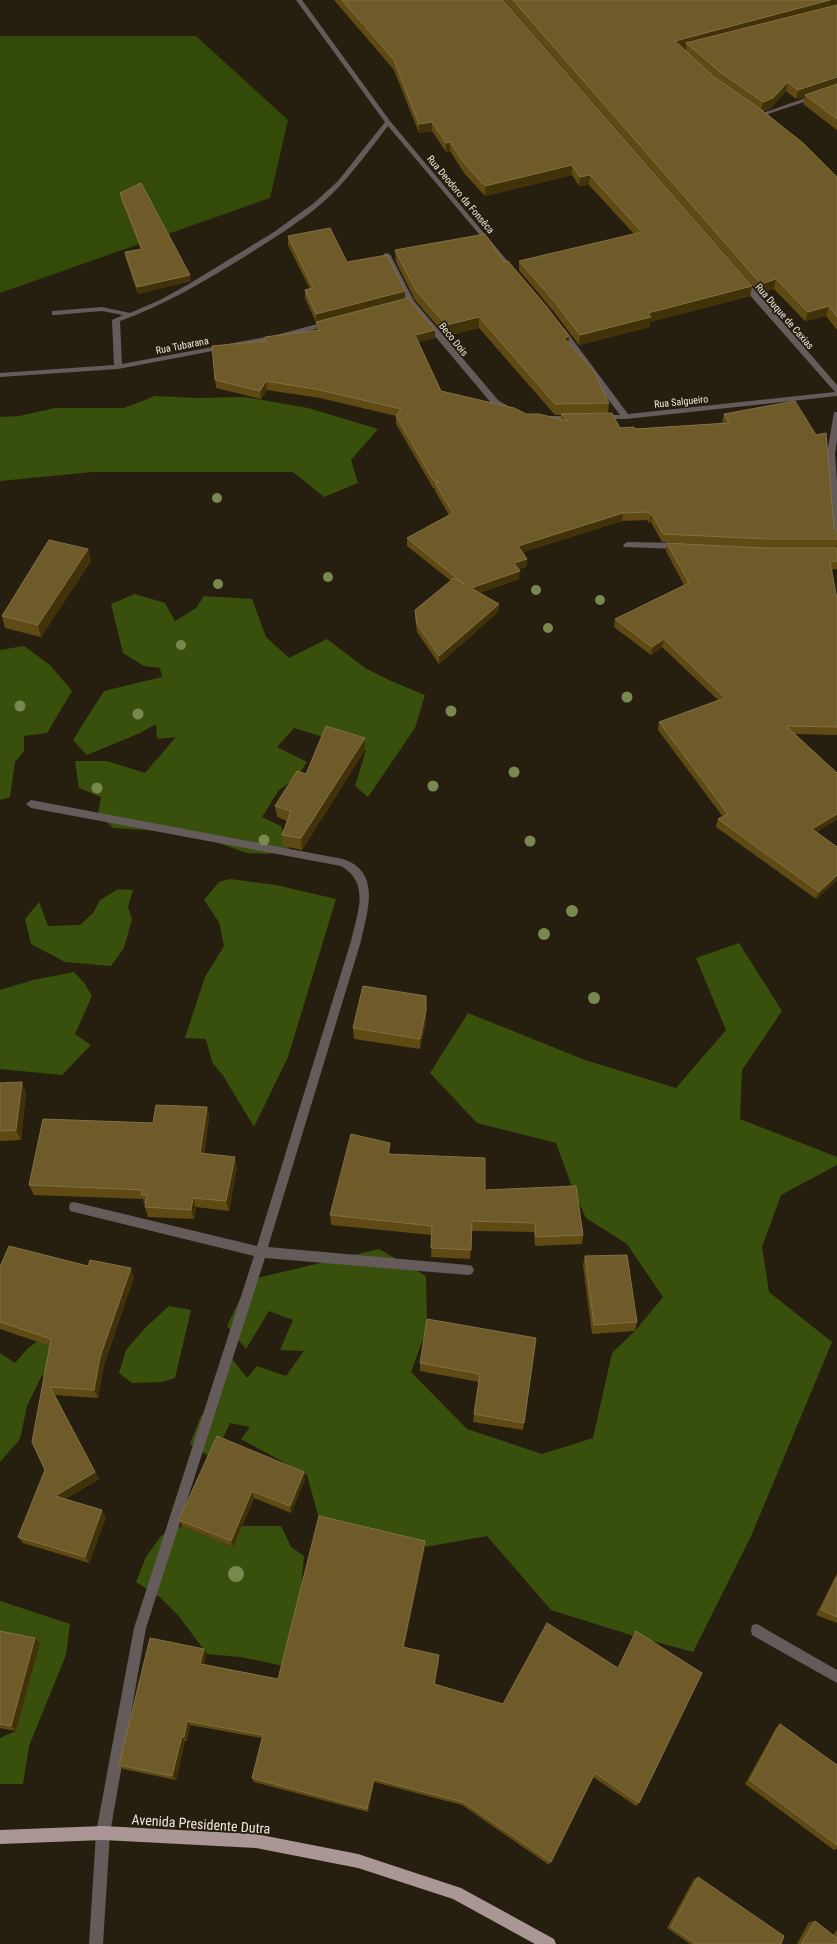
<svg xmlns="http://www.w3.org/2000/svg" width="837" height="1944" font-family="'Roboto Condensed',sans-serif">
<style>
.green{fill:#344a09}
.forest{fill:#39500c}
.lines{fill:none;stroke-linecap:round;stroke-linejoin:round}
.minor{fill:#655b5a;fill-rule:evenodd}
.major{fill:#aa9695;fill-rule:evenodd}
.tree{fill:#788950}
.wall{fill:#5f4a13;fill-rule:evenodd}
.shaded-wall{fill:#423209}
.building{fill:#6e5b29;stroke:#827145}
.labels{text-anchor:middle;stroke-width:3.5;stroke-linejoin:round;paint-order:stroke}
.far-street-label{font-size:10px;fill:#ece7de;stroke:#261f10}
.near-street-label{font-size:14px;fill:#ece7de;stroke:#261f10}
</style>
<rect width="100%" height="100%" fill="#261f10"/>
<path class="green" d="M0 36H196L288 120 270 198 0 293Z"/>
<path class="forest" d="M155 396 197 398 245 397 308 408 378 429 351 460 358 483 324 497 293 472H93L0 481V417L19 416 55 408H124Z
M135 594 165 603 175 621 196 608 204 596 252 599 266 637 289 658 327 639 365 668 391 681 425 695 415 728 368 797 355 786 366 750 294 728 277 747 307 762 296 778 279 790 262 817 281 826 289 849 268 854 247 853 210 840 179 832 113 828 98 814 101 797 79 788 75 761H107L145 773 176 737 157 739 156 724 140 733 87 755 73 740 104 691 162 677 160 668 144 666 123 653 111 604Z
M24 646 50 665 72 691 47 733 24 736V751L15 762 10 797 0 800V650Z
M230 879 276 885 336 899 288 1057 254 1127 224 1077 212 1062 206 1039 185 1038 205 977 224 946 219 922 204 900 219 882Z
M118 889 133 890 128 907 132 919 124 948 111 966 65 962 31 944 25 919 39 902 48 926 80 925 93 913 100 900Z
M739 943 782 1011 742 1070 740 1119 837 1157V1165L781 1195 762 1247 769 1292 832 1342 752 1534 693 1652 634 1636 551 1610 487 1536 425 1547 320 1522 307 1475 241 1439 250 1427 230 1423 213 1459 190 1444 201 1416 216 1405 229 1355 247 1378 257 1366 286 1376 304 1351 280 1350 293 1320 269 1311 246 1349 227 1326 249 1280 379 1249 426 1276 427 1328 411 1372 467 1429 542 1454 593 1438 612 1353 635 1331 663 1297 627 1244 586 1218 575 1195 556 1143 477 1123 430 1073 468 1013 585 1060 676 1088 726 1030 696 958Z
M74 972 85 984 92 996 75 1034 91 1045 62 1075 0 1069V990L33 980Z
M169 1306 191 1310 175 1378 161 1382 132 1383 119 1373 126 1350 146 1327Z
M49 1333 59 1360 41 1377 27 1406 20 1439 0 1462V1353L15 1363 28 1348Z
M182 1526 233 1547 242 1526H281L291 1547 304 1556 300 1602 284 1666 241 1657 207 1654 178 1615 161 1598 136 1582 146 1557 161 1536Z
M0 1601 70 1624 66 1655 29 1746 23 1784H0V1738L16 1731 0 1635Z"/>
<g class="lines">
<path class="minor" d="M296 0H302L390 121 515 270V272H511L388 126C370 149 353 173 332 194 305 220 272 239 241 259 201 283 163 306 120 321L122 364 276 335 329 321 333 323 332 325 276 339 118 369 0 377V373L114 365 112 320 123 315 102 311 55 315H52V311L102 307 130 313 160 300 189 284 274 232 314 203 338 181 385 122Z
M837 87V91L762 116 757 115Z
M385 253 390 254 414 301 498 400 513 409V413H507L492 404 408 304 384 254Z
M740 280H746L837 385V396L626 419H599V415H620L558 332V328H564L628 414 835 392 740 284Z
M834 412H837V440L835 454 837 482V539L833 536 827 454Z
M539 416H574L578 418 574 420H542L538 418Z
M627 542 679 543 683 546 679 549 624 547 623 545Z
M31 800 343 859C382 872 367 912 361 941L268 1247 468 1265 472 1266 474 1270 472 1274 468 1275 265 1258 146 1628 110 1833 103 1944H89L96 1833 134 1628 254 1256 74 1212 70 1211 69 1207 70 1203 74 1202 257 1246 351 941C357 914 371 883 341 866L31 808 26 804Z
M757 1624 837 1670V1683L752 1635 751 1630 752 1625Z"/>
<path class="major" d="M103 1826 256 1834 358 1854 461 1888 554 1939 556 1944H535L453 1899 358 1868 256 1848 103 1840 0 1844V1830Z"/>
</g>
<g class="tree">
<circle cx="217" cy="498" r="5"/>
<circle cx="328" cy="577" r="5"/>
<circle cx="218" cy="584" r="5"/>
<circle cx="536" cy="590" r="5"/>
<circle cx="600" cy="600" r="5"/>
<circle cx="548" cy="628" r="5"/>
<circle cx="181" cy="645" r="5"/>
<circle cx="627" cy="697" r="5.5"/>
<circle cx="20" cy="706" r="5.5"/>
<circle cx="451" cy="711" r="5.5"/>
<circle cx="138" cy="714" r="5.5"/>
<circle cx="514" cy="772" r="5.5"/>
<circle cx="433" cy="786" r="5.5"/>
<circle cx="97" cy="788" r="5.5"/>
<circle cx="264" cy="840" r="5.5"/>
<circle cx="530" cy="841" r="5.5"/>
<circle cx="572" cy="911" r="6"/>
<circle cx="544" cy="934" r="6"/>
<circle cx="594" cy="998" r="6"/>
<circle cx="236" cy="1574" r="8"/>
</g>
<path class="wall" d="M334 0H503L752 286 750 296 650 322V327L579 345 554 312 519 270V261L634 234 589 185 579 186 572 175 485 196 464 173 450 151 446 152 432 131 419 133 394 70Z
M504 0H837V130L803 104 805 97 796 99 786 91 771 108 763 111 837 177V330L826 316 805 321 774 289 759 293ZM686 47 685 50 683 48Z
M120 193 191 281 138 294 126 259 125 252 141 250 121 200Z
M288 236 347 262 405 291V299L435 330V338L418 342 441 391 526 414 561 419V415H555L479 328 446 336 415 300 396 262 395 250 504 262 569 336 568 342 609 403 608 413 620 428 635 429 723 423 722 422 724 414 837 531V545L836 548H764L662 542 651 522 649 523 647 520 622 521 523 552 527 559 526 567 519 569V579L479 593 499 604 498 612 439 664 417 632 415 618V610L451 581 407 546V538L449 515 435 491V489L433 488 396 424V416L320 398 267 390 261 399 216 388 212 346 265 341V337L317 331 316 322 305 298V290L310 289 288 245Z
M667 543 766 548H837V569L832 570 837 599V735L795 734 817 832 837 847V880L816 899 716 827 718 819 723 817 658 730 659 722 718 700 662 647 651 655 614 627 615 619 684 585 666 551Z
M88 549 91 561 41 637 5 628 2 616Z
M365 750 302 850 283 846 282 835 287 821 277 817 275 806 306 774Z
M426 1022 420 1049 354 1039 353 1028Z
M0 1083 26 1092 21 1140 0 1141Z
M207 1107 209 1117 204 1154 237 1167 229 1211 196 1207 194 1219 148 1217 145 1207V1204H144L143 1199 34 1195 29 1185 153 1123Z
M390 1154 485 1190 583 1235 582 1244 535 1246 534 1232 472 1231 470 1259 431 1257 432 1235 331 1225 330 1215Z
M585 1256 637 1322 635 1331 592 1334 583 1265Z
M0 1267 134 1277 104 1365 98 1398 55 1395 99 1479 65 1499 106 1517 89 1563 23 1543 18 1537 45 1470 50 1346 0 1329Z
M536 1338 523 1430 473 1422 479 1382 420 1371V1363Z
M217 1436 305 1479 291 1513 254 1498 233 1547 182 1526 179 1520Z
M425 1547 404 1647 439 1660 435 1685 503 1704 639 1803 636 1806 593 1777 549 1865 462 1805 374 1782 368 1812 254 1782 252 1778 262 1738 190 1725 187 1741H185L176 1780 123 1769 119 1765 206 1654 204 1664 278 1679Z
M837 1573V1623L816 1615Z
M0 1631 35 1638 40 1643 16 1731 0 1728Z
M780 1724 837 1765V1849L834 1850 745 1784 776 1728Z
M698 1877 781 1944H690L667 1928 694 1879Z
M815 1921 833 1936 837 1929V1944H797L809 1922Z"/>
<path class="shaded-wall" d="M830 0H837V7L686 43V47L674 50 675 41Z
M837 77V86L805 95V97L796 99 798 90Z
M788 82 786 91 771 108 761 111 763 102Z
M432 122V131L419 133V124Z
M450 142V151L446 152V143Z
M572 165V175L485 196V186Z
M590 175 589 185 579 186 580 177Z
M190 275 191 281 138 294 137 287Z
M776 279 774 289 759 293 761 284Z
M752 286 750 296 650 322V327L579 345 580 335 648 313Z
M405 291V300L316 323V314Z
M829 306 826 316 805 321 808 312Z
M479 317V328L446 336V325Z
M435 330V338L415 343V335Z
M569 336 568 348 564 338Z
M266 381 267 390 261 399 260 391Z
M623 513 622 521 517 554 518 546Z
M652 514 651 522 649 523 651 515Z
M88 549 91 561 41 637 38 625Z
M527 559 526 567 514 571V563Z
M520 571 519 579 470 596 471 588Z
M499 604 498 612 439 664V656Z
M664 639 662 647 651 655 652 647Z
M365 738V750L302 850 301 838Z
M837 814V820L810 836 812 829Z
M837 875V880L816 899 819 892Z
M426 1011V1022L420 1049V1039Z
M22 1082 26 1092 21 1140 16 1130Z
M207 1107 209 1117 202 1163 200 1153Z
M390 1143V1153L389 1163 388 1154Z
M235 1157 237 1167 229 1211 226 1201Z
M193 1198 196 1207 194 1219 191 1210Z
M131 1268 134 1277 104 1365 98 1398 94 1390 100 1357Z
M55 1395 99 1479 59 1503 55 1496Z
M304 1472 305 1479 291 1513 290 1506Z
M252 1491 254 1498 233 1547 231 1541Z
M102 1510 106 1517 89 1563 85 1557Z
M425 1541V1547L403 1652V1647Z
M35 1638 40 1643 16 1731 11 1726Z
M204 1649 206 1654 203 1669 200 1664Z
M439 1655V1660L434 1689V1684Z
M187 1721 190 1725 187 1741 184 1737Z
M182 1736 185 1741 176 1780 172 1776Z
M374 1779V1782L368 1812 367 1809Z"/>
<path class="building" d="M342 0H503L752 286 648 313 651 317 580 335 555 302 519 261 642 232 590 175 580 177 572 165 485 186 464 163 450 142 446 143 432 122 419 124 394 60Z
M513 0H830L675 41 714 77 759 108 803 143 837 177V317L829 306 808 312 776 279 761 284Z
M837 5V77L798 90 788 82 773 98 763 102 720 72 686 43Z
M837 84V119L805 95Z
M141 183 190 275 137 287 125 252 142 249 120 193Z
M330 228 347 262 387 255 405 291 316 314 305 290 313 288 288 236Z
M485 234 504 262 508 261 547 307 569 336 564 338 593 370 609 403 555 404 479 317 446 325 415 289 395 250Z
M408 298 435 330 415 335 441 391 514 408 526 414H539L568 421 561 414 612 413 620 428 634 427 635 429 729 423 724 414 795 401 816 435 826 433 834 528 837 531V539H766L663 534 652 514 651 515 648 512 623 513 518 546 527 559 514 563 520 571 471 588 499 604 439 656 417 624 415 610 454 578 464 584 407 538 453 513 435 483 439 482 433 480 396 416 401 409 320 390 266 381 260 391 215 380 212 346 266 341 265 337 320 330 316 322Z
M49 540 88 549 38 625 2 616Z
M667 543 766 548H837V561L830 562 837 599V727L786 726 837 773V814L812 829 837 847V875L819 892 718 819 728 814 659 722 725 698 664 639 652 647 615 619 689 583Z
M326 726 365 738 301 838 282 835 291 811 275 806 297 771 306 774Z
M363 986 426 996V1011L420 1039 353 1028Z
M22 1082 16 1130 0 1131V1083Z
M156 1105 207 1107 200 1153 235 1157 226 1201 193 1198 191 1210 145 1207 147 1195H141L142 1190 29 1185 43 1119 153 1123Z
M351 1134 390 1143 388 1154 485 1158V1190L576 1186 583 1235 536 1237 535 1223 472 1221 471 1250 431 1248 432 1226 330 1215Z
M9 1246 88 1266 90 1260 131 1268 100 1357 94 1390 50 1387 95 1472 55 1496 102 1510 85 1557 18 1537 45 1470 32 1442 51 1339 0 1322V1267Z
M627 1255 637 1322 594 1325 585 1256Z
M427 1319 536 1338 524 1423 474 1414 480 1374 420 1363Z
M217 1436 304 1472 290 1506 252 1491 231 1541 179 1520Z
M319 1516 425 1541 403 1647 439 1655 434 1684 503 1704 547 1623 618 1668 636 1631 702 1673 639 1803 595 1773 551 1862 463 1802 374 1779 367 1809 252 1778 263 1735 187 1721 184 1737 182 1736 172 1776 119 1765 150 1638 204 1649 200 1664 278 1679Z
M837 1577V1617L821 1610Z
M0 1631 35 1638 11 1726 0 1724Z
M780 1724 837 1765V1845L750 1780Z
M698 1877 784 1936 781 1944H696L671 1927Z
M815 1921 837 1938V1944H801Z"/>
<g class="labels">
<g class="far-street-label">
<text transform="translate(461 194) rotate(50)" y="4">Rua Deodoro da Fonsêca</text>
<text transform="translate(785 316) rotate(49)" y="4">Rua Duque de Caxias</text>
<text transform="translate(454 339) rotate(51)" y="4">Beco Dois</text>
<text transform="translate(182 345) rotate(-11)" y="4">Rua Tubarana</text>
<text transform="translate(681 401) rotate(-6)" y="4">Rua Salgueiro</text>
</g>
<g class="near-street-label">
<text transform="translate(201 1824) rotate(4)" y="5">Avenida Presidente Dutra</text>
</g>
</g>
</svg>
